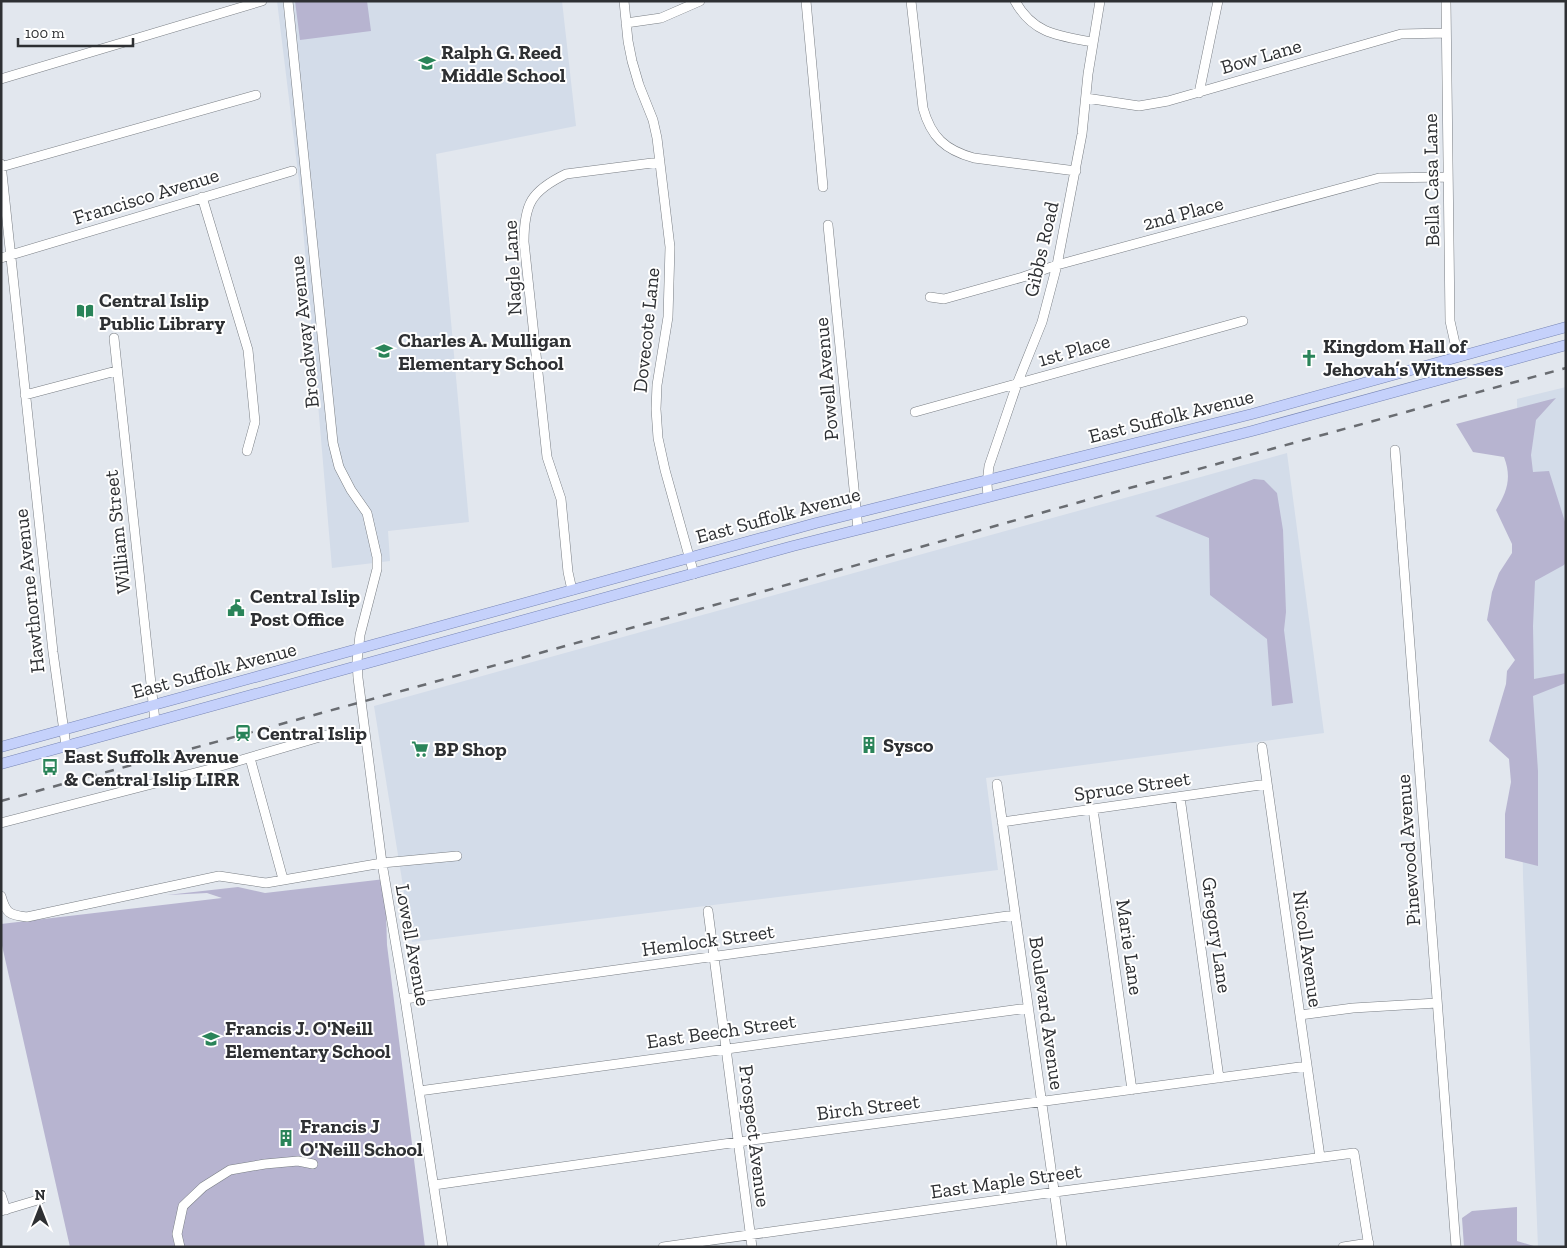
<svg xmlns="http://www.w3.org/2000/svg" width="1567" height="1248" font-family="'Zilla Slab',serif">
<style>
.built{fill:#d3dce9}
.green{fill:#b7b4d0}
.lines{fill:none;stroke-linecap:round;stroke-linejoin:round}
.minor-casing{stroke:#797e84;stroke-width:10}
.major-casing{stroke:#7785b4;stroke-width:11}
.minor{stroke:#fff;stroke-width:9}
.major{stroke:#c5d1fb;stroke-width:10}
.rail{stroke:#696c71;stroke-width:2.5;stroke-dasharray:9 9;stroke-linecap:butt}
.labels{text-anchor:middle;stroke-width:4;stroke-linejoin:round;paint-order:stroke}
.poi-label{font-size:20px;font-weight:bold;fill:#2e3033;stroke:#fff;text-anchor:start}
.street-label{font-size:20px;fill:#2e3033;stroke:#fff}
</style>
<rect width="100%" height="100%" fill="#e2e7ee"/>
<path class="built" d="M277 1H562L576 126 436 154 469 522 388 531 390 561 332 568 299 181Z
M1566 387V1247H1538L1523 877 1517 399Z
M1287 453 1324 733 986 778 998 870 412 942 374 706Z"/>
<path class="green" d="M367 1 371 31 300 40 295 1Z
M1556 398 1536 420 1531 455 1533 472 1549 471 1566 525V562L1564 565 1535 581 1533 626 1534 679 1566 673V683L1533 696 1538 771V866L1505 858V814L1511 782 1509 759 1489 741 1506 684 1507 671 1515 660 1487 620 1492 592 1499 573 1512 553V544L1496 510C1507 492 1512 478 1504 457L1473 452 1456 424Z
M1254 479 1264 480 1277 493 1283 530 1286 612 1284 630 1293 703 1272 706 1267 639 1210 595 1209 538 1155 516Z
M385 879 387 945 425 1247H70L1 941V924L222 898 207 893 167 895 238 887 265 893Z
M1517 1207V1241L1537 1247H1464L1462 1218 1472 1211Z"/>
<g class="lines">
<g class="minor-casing">
<path id="minor" d="M288 1 333 443 339 467 351 490 367 513 377 557V569L360 635 357 661 358 678 382 863 405 999 443 1247
M624 1 628 41 632 61 639 85 653 120 657 138 670 247 668 317 657 385 656 409 658 438 665 470 694 574
M806 1 823 187
M911 1 923 108C931 137 945 150 974 158L1076 171
M1015 1C1033 34 1059 36 1092 42
M1446 1 1450 321 1458 357
M626 23 661 18 700 1
M1 79 262 1
M1199 93 1218 1
M1086 98 1139 106 1168 101 1401 34 1446 33
M1 164 53 652 66 746
M1 167 256 95
M202 197 248 350 255 422 247 451
M828 225 858 529
M1 258 292 171
M930 297 944 299 1023 277 1057 265 1379 178 1448 177
M114 338 155 721
M25 395 116 371
M915 412 1243 321
M1395 450 1456 1247
M988 497 987 484 989 466 1017 384 1042 322 1057 265 1082 134 1088 74 1100 1
M572 590 568 572 561 499 547 457 524 242C524 204 531 191 566 174L660 162
M1262 747 1320 1157
M250 758 283 879
M997 784 1062 1247
M1180 797 1219 1078
M1093 809 1132 1090
M1002 822 1267 784
M1 823 214 768 330 734
M1 896C6 914 10 915 27 917L219 876 266 883 382 863 457 856
M708 911 752 1247
M405 999 1015 915
M1300 1015 1353 1008 1437 1003
M419 1091 1028 1008
M434 1185 738 1142 1307 1066
M1 1195 6 1210
M1 1211 41 1199
M180 1247 177 1234 183 1206 203 1187 230 1170 265 1164 298 1161 313 1164
M663 1247 1055 1192 1354 1153 1369 1247
M1343 1247 1369 1243"/>
</g>
<g class="major-casing">
<path id="major" d="M1 747 816 523 1252 414 1566 327
M1 764 793 546 1252 431 1566 345"/>
</g>
<use href="#minor" class="minor"/>
<use href="#major" class="major"/>
<path class="rail" d="M1 801 740 598 1126 489 1566 368"/>
</g>
<defs>
<g id="school-bare" transform="scale(1.35)"><path d="M0-5L7-2L0 1L-7-2ZM-4 1L0 2.5L4 1V4Q0 6-4 4Z" fill="#2a8459" stroke="#fff" stroke-width="2.5" paint-order="stroke"/></g>
<g id="library-bare" transform="scale(1.35)"><path d="M-6-4Q-3-5.5-.7-3.5V5Q-3 3-6 4ZM6-4Q3-5.5 .7-3.5V5Q3 3 6 4Z" fill="#2a8459" stroke="#fff" stroke-width="2.5" paint-order="stroke"/></g>
<g id="church-bare" transform="scale(1.35)"><path d="M-1.2-6h2.4v3.5h3.3v2.4h-3.3V6h-2.4V-.1h-3.3v-2.4h3.3Z" fill="#2a8459" stroke="#fff" stroke-width="2.5" paint-order="stroke"/></g>
<g id="civic-bare" transform="scale(1.35)"><path d="M-.6-6.5H3V-4.5H.6V-3L4-1V1h2V6H-6V1h2V-1L-.6-3ZM-1.2 2.5V6h2.4V2.5Z" fill="#2a8459" stroke="#fff" stroke-width="2.5" paint-order="stroke"/></g>
<g id="station-bare" transform="scale(1.35)"><path d="M-3-6H3Q5-6 5-4V2Q5 4 3 4L4.5 6H3L1.5 4h-3L-3 6H-4.5L-3 4Q-5 4-5 2V-4Q-5-6-3-6ZM-3.5-4v3h7v-3ZM-3.5 1v1.5H-2V1ZM2 1v1.5H3.5V1Z" fill="#2a8459" stroke="#fff" stroke-width="2.5" paint-order="stroke"/></g>
<g id="building-bare" transform="scale(1.35)"><path d="M-4-6H4V6H1V3H-1V6H-4ZM-2.5-4.3h1.7v1.8h-1.7ZM.8-4.3h1.7v1.8H.8ZM-2.5-1h1.7V.8h-1.7ZM.8-1h1.7V.8H.8Z" fill="#2a8459" stroke="#fff" stroke-width="2.5" paint-order="stroke"/></g>
<g id="supermarket-bare" transform="scale(1.35)"><path d="M-6-5.5h2.5l.6 2H6L4.5 2H-2.5L-4.4-4H-6ZM-1.5 3.2a1.3 1.3 0 1 0 .1 0ZM3 3.2a1.3 1.3 0 1 0 .1 0Z" fill="#2a8459" stroke="#fff" stroke-width="2.5" paint-order="stroke"/></g>
<g id="bus-bare" transform="scale(1.35)"><path d="M-5-6H5V4H4V6H2V4H-2V6H-4V4H-5ZM-3.5-4V0h7V-4ZM-3.5 1.2v1.5H-2V1.2ZM2 1.2v1.5H3.5V1.2Z" fill="#2a8459" stroke="#fff" stroke-width="2.5" paint-order="stroke"/></g>
</defs>
<g fill-rule="evenodd">
<use href="#school-bare" x="427" y="63"/>
<use href="#library-bare" x="85" y="311"/>
<use href="#school-bare" x="384" y="351"/>
<use href="#church-bare" x="1309" y="358"/>
<use href="#civic-bare" x="236" y="608"/>
<use href="#station-bare" x="243" y="733"/>
<use href="#building-bare" x="869" y="745"/>
<use href="#supermarket-bare" x="420" y="749"/>
<use href="#bus-bare" x="50" y="767"/>
<use href="#school-bare" x="211" y="1039"/>
<use href="#building-bare" x="286" y="1138"/>
</g>
<g class="labels">
<g class="poi-label">
<text x="441" y="59">Ralph G. Reed<tspan x="441" dy="23">Middle School</tspan></text>
<text x="99" y="307">Central Islip<tspan x="99" dy="23">Public Library</tspan></text>
<text x="398" y="347">Charles A. Mulligan<tspan x="398" dy="23">Elementary School</tspan></text>
<text x="1323" y="353">Kingdom Hall of<tspan x="1323" dy="23">Jehovah’s Witnesses</tspan></text>
<text x="250" y="603">Central Islip<tspan x="250" dy="23">Post Office</tspan></text>
<text x="257" y="740">Central Islip</text>
<text x="883" y="752">Sysco</text>
<text x="434" y="756">BP Shop</text>
<text x="64" y="763">East Suffolk Avenue<tspan x="64" dy="23">&amp; Central Islip LIRR</tspan></text>
<text x="225" y="1035">Francis J. O'Neill<tspan x="225" dy="23">Elementary School</tspan></text>
<text x="300" y="1133">Francis J<tspan x="300" dy="23">O'Neill School</tspan></text>
</g>
<g class="street-label">
<text transform="translate(1261 56) rotate(-16)" y="7">Bow Lane</text>
<text transform="translate(1431 180) rotate(-91)" y="7">Bella Casa Lane</text>
<text transform="translate(146 196) rotate(-17)" y="7">Francisco Avenue</text>
<text transform="translate(1183 213) rotate(-15)" y="7">2nd Place</text>
<text transform="translate(1041 249) rotate(-77)" y="7">Gibbs Road</text>
<text transform="translate(512 268) rotate(-93)" y="7">Nagle Lane</text>
<text transform="translate(646 330) rotate(-84)" y="7">Dovecote Lane</text>
<text transform="translate(304 332) rotate(-96)" y="7">Broadway Avenue</text>
<text transform="translate(1074 350) rotate(-16)" y="7">1st Place</text>
<text transform="translate(826 379) rotate(-95)" y="7">Powell Avenue</text>
<text transform="translate(1171 416) rotate(-14)" y="7">East Suffolk Avenue</text>
<text transform="translate(778 515) rotate(-15)" y="7">East Suffolk Avenue</text>
<text transform="translate(117 532) rotate(-96)" y="7">William Street</text>
<text transform="translate(29 591) rotate(-96)" y="7">Hawthorne Avenue</text>
<text transform="translate(214 670) rotate(-15)" y="7">East Suffolk Avenue</text>
<text transform="translate(1132 786) rotate(-8)" y="7">Spruce Street</text>
<text transform="translate(1408 850) rotate(-94)" y="7">Pinewood Avenue</text>
<text transform="translate(1217 935) rotate(82)" y="7">Gregory Lane</text>
<text transform="translate(708 940) rotate(-8)" y="7">Hemlock Street</text>
<text transform="translate(413 945) rotate(80)" y="7">Lowell Avenue</text>
<text transform="translate(1130 947) rotate(82)" y="7">Marie Lane</text>
<text transform="translate(1308 949) rotate(82)" y="7">Nicoll Avenue</text>
<text transform="translate(1047 1013) rotate(82)" y="7">Boulevard Avenue</text>
<text transform="translate(721 1031) rotate(-8)" y="7">East Beech Street</text>
<text transform="translate(868 1107) rotate(-7)" y="7">Birch Street</text>
<text transform="translate(755 1136) rotate(83)" y="7">Prospect Avenue</text>
<text transform="translate(1006 1181) rotate(-8)" y="7">East Maple Street</text>
</g>
</g>
<rect width="1567" height="1248" fill="none" stroke="#2e3033" stroke-width="5"/>
<g transform="translate(40 1208)" stroke="#ffffff" stroke-width="4" paint-order="stroke">
<path d="M0-4L9 19L0 12L-9 19Z" fill="#2e3033"/>
<text y="-8" font-size="14" font-weight="bold" text-anchor="middle" fill="#2e3033">N</text>
</g>
<path d="M18 38v8h115v-8" fill="none" stroke="#2e3033" stroke-width="2.5"/>
<text x="25" y="38" font-size="15" fill="#2e3033" stroke="#ffffff" stroke-width="4" paint-order="stroke">100 m</text>
</svg>
